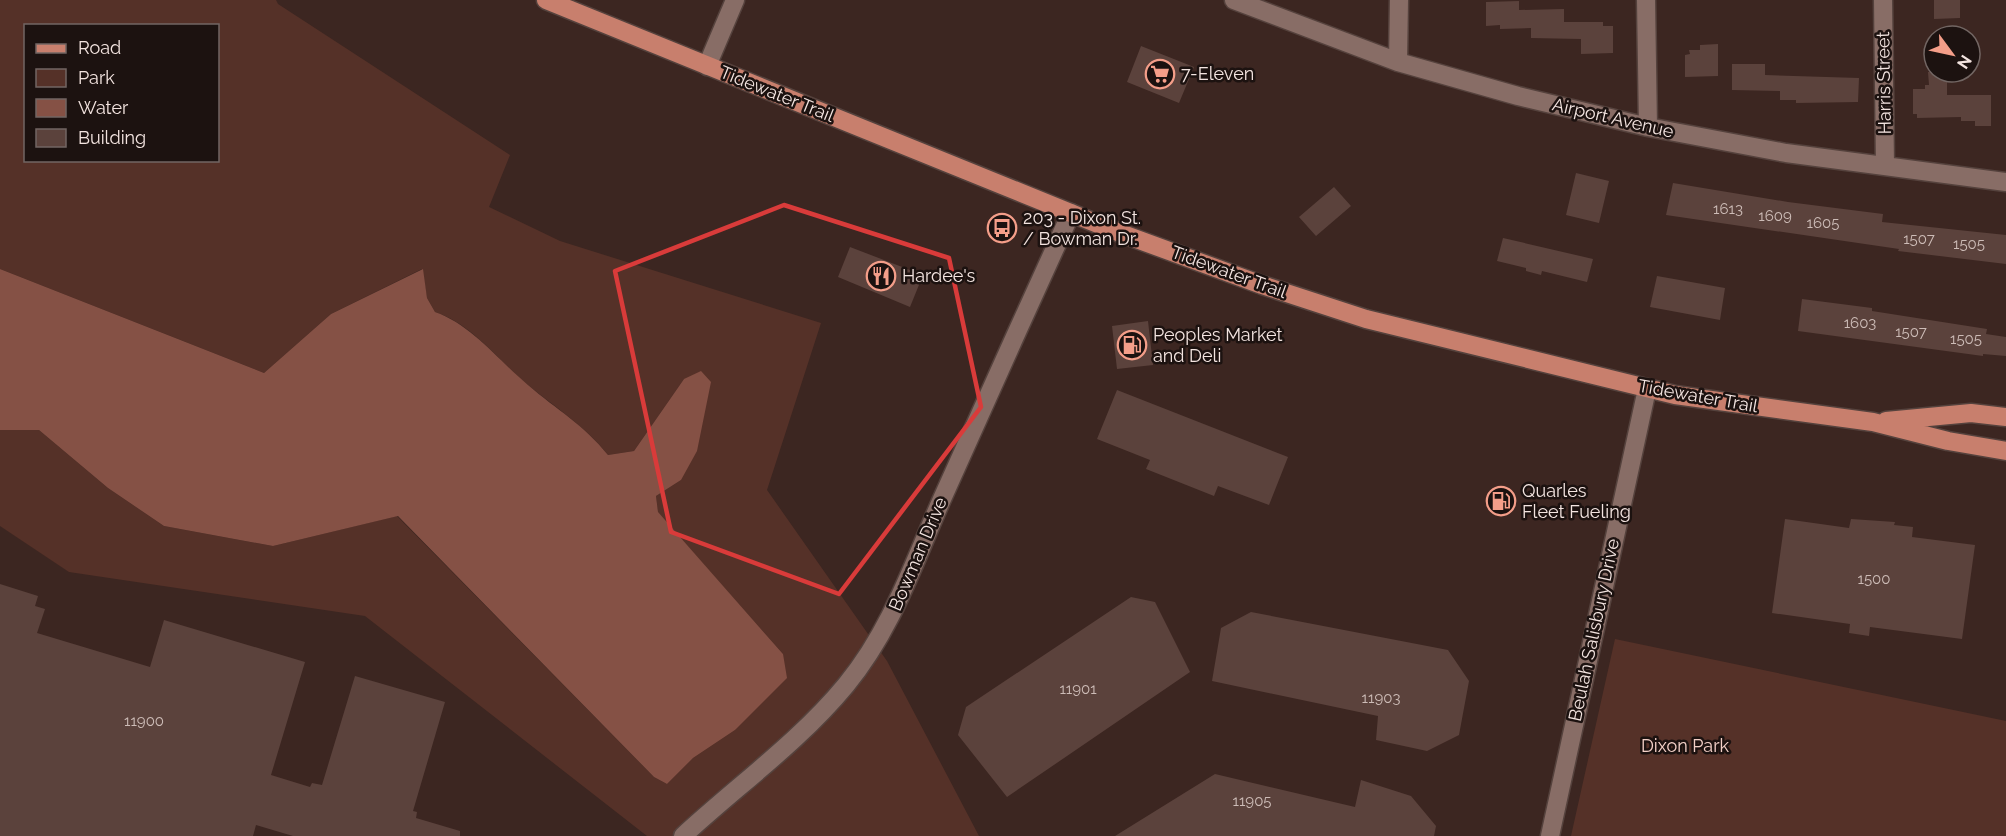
<svg xmlns="http://www.w3.org/2000/svg" width="2006" height="836" font-family="Raleway,sans-serif">
<style>
.green{fill:#553128;fill-rule:evenodd}
.water{fill:#855145}
.building{fill:#5b423c}
.lines{fill:none;stroke-linecap:round;stroke-linejoin:round}
.minor-casing{stroke:#55423d;stroke-width:21}
.major-casing{stroke:#55423d;stroke-width:21}
.minor{stroke:#886d66;stroke-width:18}
.major{stroke:#c87f6d;stroke-width:18}
.marked{fill:none;stroke:#d93b3a;stroke-width:4.5;stroke-linejoin:round}
.labels{text-anchor:middle;stroke-width:5;stroke-linejoin:round;paint-order:stroke}
.number-label{font-size:15px;fill:#cdbcb7}
.poi-label{font-size:18px;fill:#f3e4e0;stroke:#1c1210;text-anchor:start}
.street-label{font-size:18px;fill:#f3e4e0;stroke:#1c1210}
.park-label{font-size:18px;fill:#f4d1c8;stroke:#1c1210}
</style>
<rect width="100%" height="100%" fill="#3c2621"/>
<path class="green" d="M0 0H276L278 4 510 155 489 207 560 241 821 323 767 490 887 661 979 836H647L365 616 69 572 0 526V430H39L108 488 164 526 273 546 397 516 654 777 667 784 693 758 735 730 783 654 658 513 656 496 681 480 684 379 634 451 608 455C585 426 556 408 528 385 498 360 472 324 435 312L427 298 422 269 331 314 264 373 0 269ZM26 26H218V160H26Z
M1615 639 2006 721V836H1571Z"/>
<path class="water" d="M0 269 264 373 331 314 423 269 427 298 435 312C472 325 498 360 528 385 557 410 583 424 608 455L634 451 684 379 701 371 711 382 697 451 681 480 656 496 658 512 783 654 787 678 735 730 693 758 667 784 654 777 398 516 273 546 164 526 108 488 39 430H0Z"/>
<path class="building" d="M1934 0H1960V18L1934 19Z
M1519 1V10L1564 9V22H1603V26H1613V53L1581 54V39L1531 38V28L1500 29V25L1486 26V2Z
M1718 44V76L1685 77V55L1690 54 1689 50H1700V45Z
M1141 46 1194 67 1179 103 1127 82Z
M1732 64H1765V75L1859 78 1858 102 1796 103V100H1780V91L1732 90Z
M1928 72H1947V95H1991V126H1975V121H1961V117L1917 118V114H1913V89H1925V85H1929Z
M1576 173 1609 181 1599 223 1566 215Z
M1673 183 1788 202 1883 214 1882 222 2006 235V264L1898 251 1899 249 1666 215Z
M1334 187 1351 206 1316 236 1299 217Z
M1503 238 1593 259 1587 282 1542 271 1541 275 1526 271V268L1497 261Z
M850 247 923 275 910 307 838 277Z
M1657 276 1725 288 1720 320 1650 307Z
M1802 299 1872 308V311L1987 329 1986 334 2006 337V356L1983 354V356L1798 331Z
M1148 321 1153 365 1117 369 1112 326Z
M1117 390 1288 457 1269 505 1218 486 1214 496 1146 469 1150 460 1097 439Z
M1785 519 1849 528 1851 519 1895 522 1894 525 1913 527 1912 537 1975 545 1962 639 1870 627 1869 636 1849 633 1850 624 1772 613Z
M0 584 38 596 35 606 45 609 37 633 150 667 164 620 305 662 271 775 310 787 312 783 322 785 355 676 445 702 413 811 417 812 416 818 460 831V836H293L256 825 253 836H0Z
M1131 597 1155 602 1190 672 1007 797 958 735 966 707Z
M1251 612 1448 650 1469 681 1459 735 1427 751 1376 740 1378 716 1212 681 1221 628Z
M1215 774 1355 807 1361 780 1411 796 1436 826 1434 836H1115Z"/>
<g class="lines">
<g class="minor-casing">
<path id="minor" d="M1234 0 1398 62 1518 96 1648 127 1786 153 2006 182
M1646 0 1648 127
M1883 0 1885 165
M1398 62 1399 0
M707 66 735 0
M683 836C737 786 799 742 846 685 892 629 913 564 942 499 984 404 1028 308 1071 213
M1550 836 1647 389"/>
</g>
<g class="major-casing">
<path id="major" d="M546 0 1120 233 1262 285 1366 319 1675 395 1873 422 1948 441 2006 451
M1886 421 1971 413 2006 417"/>
</g>
<use href="#minor" class="minor"/>
<use href="#major" class="major"/>
</g>
<path class="marked" d="M784 205 949 258 981 407 839 594 671 532 615 271Z"/>
<defs>
<g id="supermarket-ring" transform="scale(1.5)"><circle r="9.5" fill="#1c1210" stroke="#f49e89" stroke-width="1.5"/><path d="M-6-5.5h2.5l.6 2H6L4.5 2H-2.5L-4.4-4H-6ZM-1.5 3.2a1.3 1.3 0 1 0 .1 0ZM3 3.2a1.3 1.3 0 1 0 .1 0Z" fill="#f49e89"/></g>
<g id="bus-ring" transform="scale(1.5)"><circle r="9.5" fill="#1c1210" stroke="#f49e89" stroke-width="1.5"/><path d="M-5-6H5V4H4V6H2V4H-2V6H-4V4H-5ZM-3.5-4V0h7V-4ZM-3.5 1.2v1.5H-2V1.2ZM2 1.2v1.5H3.5V1.2Z" fill="#f49e89"/></g>
<g id="restaurant-ring" transform="scale(1.5)"><circle r="9.5" fill="#1c1210" stroke="#f49e89" stroke-width="1.5"/><path d="M-5-6h1v4h1v-4h1v4h1v-4h1v5L-1.5 .5V6h-2V.5L-5-1ZM5-6V6H3V1.5H1.5Q1.5-4 5-6Z" fill="#f49e89"/></g>
<g id="fuel-ring" transform="scale(1.5)"><circle r="9.5" fill="#1c1210" stroke="#f49e89" stroke-width="1.5"/><path d="M-5.5-6h7V0h2V4h1.3V-2.5L3-4.5l.8-.8L6-3V5H2.5V1h-1V6h-7ZM-4.2-4.7v3.2H.2V-4.7Z" fill="#f49e89"/></g>
</defs>
<g fill-rule="evenodd">
<use href="#supermarket-ring" x="1160" y="74"/>
<use href="#bus-ring" x="1002" y="228"/>
<use href="#restaurant-ring" x="881" y="276"/>
<use href="#fuel-ring" x="1132" y="345"/>
<use href="#fuel-ring" x="1501" y="501"/>
</g>
<g class="labels">
<g class="number-label">
<text x="1728" y="214">1613</text>
<text x="1775" y="221">1609</text>
<text x="1823" y="228">1605</text>
<text x="1919" y="244">1507</text>
<text x="1969" y="249">1505</text>
<text x="1860" y="328">1603</text>
<text x="1911" y="337">1507</text>
<text x="1966" y="344">1505</text>
<text x="1874" y="584">1500</text>
<text x="1078" y="694">11901</text>
<text x="1381" y="703">11903</text>
<text x="144" y="726">11900</text>
<text x="1252" y="806">11905</text>
</g>
<g class="poi-label">
<text x="1181" y="80">7-Eleven</text>
<text x="1023" y="224">203 - Dixon St.<tspan x="1023" dy="21">/ Bowman Dr.</tspan></text>
<text x="902" y="282">Hardee's</text>
<text x="1153" y="341">Peoples Market<tspan x="1153" dy="21">and Deli</tspan></text>
<text x="1522" y="497">Quarles<tspan x="1522" dy="21">Fleet Fueling</tspan></text>
</g>
<g class="street-label">
<text transform="translate(1884 83) rotate(-91)" y="6">Harris Street</text>
<text transform="translate(777 94) rotate(22)" y="6">Tidewater Trail</text>
<text transform="translate(1613 118) rotate(13)" y="6">Airport Avenue</text>
<text transform="translate(1229 272) rotate(20)" y="6">Tidewater Trail</text>
<text transform="translate(1698 396) rotate(10)" y="6">Tidewater Trail</text>
<text transform="translate(918 554) rotate(-67)" y="6">Bowman Drive</text>
<text transform="translate(1594 630) rotate(-78)" y="6">Beulah Salisbury Drive</text>
</g>
<g class="park-label">
<text x="1685" y="752">Dixon Park</text>
</g>
</g>
<rect x="24" y="24" width="195" height="138" fill="#1c1210" stroke="#726663" stroke-width="1.5"/>
<rect x="36" y="44" width="30" height="9" fill="#c87f6d" stroke="#726663" stroke-width="1.5"/>
<text x="78" y="54" font-size="18" fill="#f3e4e0">Road</text>
<rect x="36" y="69" width="30" height="18" fill="#553128" stroke="#726663" stroke-width="1.5"/>
<text x="78" y="84" font-size="18" fill="#f3e4e0">Park</text>
<rect x="36" y="99" width="30" height="18" fill="#855145" stroke="#726663" stroke-width="1.5"/>
<text x="78" y="114" font-size="18" fill="#f3e4e0">Water</text>
<rect x="36" y="129" width="30" height="18" fill="#5b423c" stroke="#726663" stroke-width="1.5"/>
<text x="78" y="144" font-size="18" fill="#f3e4e0">Building</text>
<g transform="translate(1952 54) rotate(123)"><circle r="28" fill="#1c1210" stroke="#726663" stroke-width="1.5"/>
<path d="M0-4.5L10 22L0 15L-10 22Z" fill="#f49e89"/>
<text y="-9" font-size="16" font-weight="bold" text-anchor="middle" fill="#f3e4e0">N</text>
</g>
</svg>
